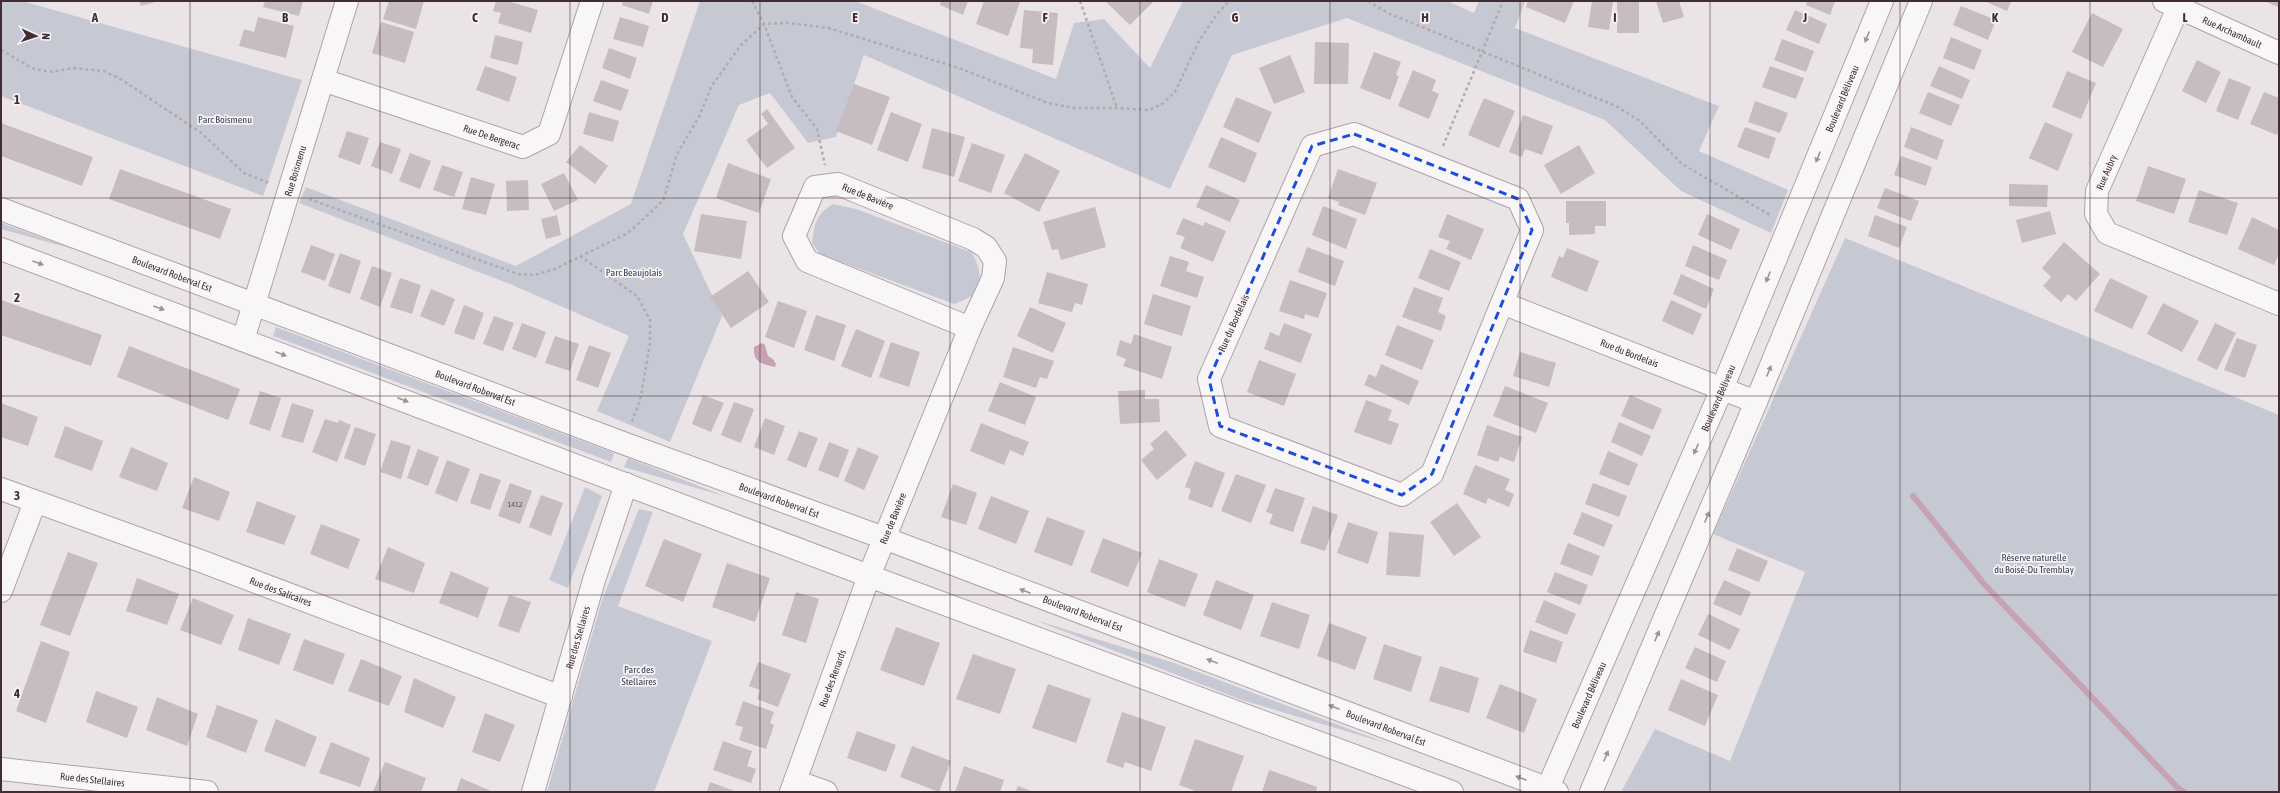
<svg xmlns="http://www.w3.org/2000/svg" width="2280" height="793" font-family="'Asap Condensed',sans-serif">
<style>
.green{fill:#c6c9d4}
.water{fill:#c7a2b3}
.lines{fill:none;stroke-linecap:round;stroke-linejoin:round}
.stream{stroke:#c7a2b3;stroke-width:6}
.building{fill:#c7bcbf}
.minor-casing{stroke:#aea2a6;stroke-width:24}
.tertiary-casing{stroke:#aea2a6;stroke-width:24}
.path{stroke:#b3aaad;stroke-width:2.5;stroke-dasharray:3 3;stroke-linecap:butt}
.minor{stroke:#f9f6f7;stroke-width:22}
.tertiary{stroke:#f9f6f7;stroke-width:22}
.oneway{fill:#9e9296}
.marked{fill:none;stroke:#1d4ed8;stroke-width:3;stroke-dasharray:8 5;stroke-linejoin:round}
.grid{fill:none;stroke:#422d34;stroke-width:1;stroke-opacity:0.55}
.labels{text-anchor:middle;stroke-width:3.5;stroke-linejoin:round;paint-order:stroke}
.number-label{font-size:8px;fill:#635157}
.street-label{font-size:10px;fill:#422d34;stroke:#f8f4f5}
.park-label{font-size:10px;fill:#3b405c;stroke:#f8f4f5}
.grid-label{font-size:13px;text-anchor:middle;font-weight:bold;fill:#422d34;stroke:#f8f4f5;stroke-width:3.5;stroke-linejoin:round;paint-order:stroke}
</style>
<rect width="100%" height="100%" fill="#ebe4e6"/>
<path class="green" d="M1 1H22L302 80 263 196 1 96Z
M700 1H855L1056 79 1074 23 1104 19 1150 68 1183 1H1447L1474 13 1479 1H1525L1515 28 1719 106 1699 151 1788 190 1771 233 1681 191 1605 120 1347 18 1232 55 1170 189 864 55 836 137 808 143 770 93 739 105 683 234 722 316 670 442 597 411 629 336 510 284 299 203 306 187 516 266 631 204Z
M833 204 856 209 971 252C979 264 986 285 971 296 966 300 959 302 954 304L820 254 812 243C815 223 815 215 833 204Z
M1 223 76 250 1 229Z
M1845 238 2279 415V792H1621L1655 729 1730 761 1805 572 1713 534Z
M276 327 614 453 611 462 273 336Z
M628 458 727 497 624 467Z
M585 487 602 496 568 588 549 580Z
M639 509 653 512 618 606 712 641 654 792H547L602 600Z
M1032 619 1174 663 1389 744 1242 700Z"/>
<path class="water" d="M762 343 765 345 768 356 773 359 776 364 775 367C763 364 753 363 754 347Z"/>
<g class="lines">
<path class="stream" d="M1913 496 1984 584 2178 788 2184 792"/>
</g>
<path class="building" d="M139 1H159L141 6Z
M265 1H303L299 16 263 7Z
M389 1H424L416 29 383 19Z
M496 1H507L538 10 531 33 498 23 501 13 493 11Z
M623 1H653L649 14 622 5Z
M941 1H968L963 15 940 5Z
M984 1 1020 2 1008 36 976 24Z
M1105 1H1154L1130 25Z
M1528 1H1574L1565 23 1526 7Z
M1592 1H1613L1609 30 1588 27Z
M1617 1H1639V33H1617Z
M1656 1H1679L1684 17 1663 23Z
M1807 1H1835L1830 15 1806 5Z
M1984 1H2011L2007 11Z
M2264 1H2279V5L2278 7Z
M1961 6 1996 20 1988 40 1953 25Z
M1024 10 1058 13 1053 65 1032 63 1033 49 1020 48Z
M1795 10 1827 24 1819 44 1786 30Z
M2092 13 2123 29 2103 67 2072 52Z
M258 17 294 26 286 58 239 46 244 29 254 32Z
M620 17 649 26 643 47 613 39Z
M381 22 414 32 405 63 372 53Z
M495 35 523 42 518 65 490 58Z
M1951 37 1982 50 1974 70 1943 58Z
M1782 39 1814 51 1806 72 1774 60Z
M1315 42 1349 43 1348 84H1314Z
M609 48 637 58 630 79 602 68Z
M1374 52 1401 62 1396 75 1399 76 1390 100 1360 88Z
M1290 55 1305 92 1274 104 1259 68Z
M2197 60 2221 72 2206 103 2182 91Z
M485 66 517 77 509 102 476 90Z
M1770 66 1804 78 1796 99 1762 87Z
M1939 66 1970 80 1962 99 1930 86Z
M1413 70 1436 80 1432 91 1439 94 1429 119 1398 106Z
M2067 71 2096 83 2081 119 2052 107Z
M2229 78 2251 87 2238 120 2216 111Z
M601 80 629 90 621 111 593 101Z
M854 84 890 97 872 145 836 131Z
M1928 92 1960 105 1951 126 1919 113Z
M2264 92 2279 98V129L2277 135 2250 124Z
M1236 97 1272 112 1259 143 1223 127Z
M1484 98 1515 111 1499 148 1468 135Z
M1755 101 1788 113 1780 133 1748 122Z
M767 109 795 148 767 168 746 140 768 124 761 114Z
M589 112 619 121 613 142 583 134Z
M891 112 922 124 908 162 877 150Z
M1523 115 1553 126 1542 155 1525 149 1522 157 1509 152Z
M2045 122 2073 134 2058 171 2029 158Z
M1 123 93 157 82 186 1 156Z
M1745 127 1776 138 1769 159 1737 147Z
M1911 127 1944 140 1937 160 1904 147Z
M932 128 965 137 954 177 922 168Z
M347 131 369 138 360 165 338 157Z
M1221 137 1257 153 1245 183 1208 167Z
M380 142 401 149 392 174 371 166Z
M972 143 1005 155 991 193 958 181Z
M580 145 608 166 595 184 566 162Z
M1579 145 1595 173 1561 194 1544 165Z
M410 153 431 161 420 189 399 181Z
M1025 153 1060 171 1039 212 1004 193Z
M1901 156 1932 167 1926 186 1894 175Z
M728 163 771 179 759 213 716 198Z
M442 165 463 172 454 197 433 190Z
M2148 166 2186 179 2174 214 2136 201Z
M120 169 231 209 220 239 109 199Z
M1338 169 1377 183 1365 215 1338 205 1339 202 1328 198Z
M564 173 578 200 554 211 541 184Z
M471 177 495 184 486 215 462 209Z
M528 180 529 210 507 211 506 181Z
M2009 184 2048 185 2047 207 2009 206Z
M1206 185 1240 200 1230 222 1196 207Z
M1885 188 1919 201 1911 221 1877 208Z
M2199 190 2238 203 2227 235 2188 222Z
M1566 201H1606V226H1595V234L1569 235V223H1566Z
M1323 206 1357 219 1346 249 1312 235Z
M1095 207 1106 247 1061 260 1058 249 1052 250 1043 222Z
M2050 211 2056 234 2022 243 2016 220Z
M701 214 747 221 741 259 694 251Z
M1447 214 1484 229 1471 260 1446 249 1450 241 1438 237Z
M1707 214 1740 229 1731 250 1698 235Z
M557 215 561 235 546 239 541 219Z
M1875 215 1907 227 1899 248 1868 236Z
M2252 217 2279 230V254L2274 265 2238 249Z
M1183 218 1203 226 1205 222 1226 231 1213 262 1180 248 1185 237 1176 234Z
M2064 242 2100 274 2076 301 2068 294 2061 302 2043 286 2051 277 2042 268Z
M311 245 335 254 325 281 301 272Z
M1693 245 1727 260 1719 280 1685 266Z
M1307 247 1344 261 1335 286 1298 272Z
M1567 248 1599 261 1587 292 1551 277 1559 256 1563 258Z
M1430 249 1461 262 1449 291 1418 278Z
M340 253 361 261 350 294 328 286Z
M1170 256 1189 262 1186 271 1204 277 1197 298 1160 286Z
M372 266 392 273 380 307 360 299Z
M748 271 769 302 731 328 710 297Z
M1047 272 1088 284 1082 305 1075 303 1072 312 1038 303Z
M1681 274 1714 289 1706 309 1673 294Z
M400 278 421 285 412 314 390 307Z
M2110 278 2148 296 2132 329 2094 311Z
M1290 280 1327 293 1318 318 1305 314 1304 319 1279 311Z
M1414 287 1443 298 1438 312 1446 316 1441 331 1402 317Z
M431 289 455 299 444 326 420 316Z
M1153 294 1191 306 1182 336 1144 324Z
M1 300 102 335 91 366 1 335Z
M1671 300 1702 314 1693 335 1662 321Z
M778 301 807 311 794 348 765 337Z
M2163 303 2199 321 2182 352 2147 334Z
M464 305 484 313 474 340 454 333Z
M1030 307 1066 323 1053 353 1017 336Z
M816 315 846 325 834 361 804 350Z
M494 316 514 323 503 351 483 344Z
M522 323 546 332 536 358 512 349Z
M1284 323 1312 334 1301 363 1264 349 1270 332 1279 336Z
M2215 323 2236 333 2217 370 2197 360Z
M1397 325 1434 340 1422 370 1385 355Z
M856 329 885 341 871 378 841 366Z
M1134 334 1172 347 1162 379 1123 366 1126 359 1116 355 1120 340 1131 344Z
M555 336 579 344 570 371 545 363Z
M2237 338 2257 345 2245 378 2224 370Z
M891 342 920 352 909 387 879 377Z
M589 345 611 353 598 388 576 380Z
M129 346 240 389 228 420 117 377Z
M1013 347 1054 361 1047 379 1040 377 1036 388 1003 377Z
M1520 352 1556 363 1549 387 1513 376Z
M1259 360 1296 374 1284 406 1247 392Z
M1381 364 1419 381 1409 405 1364 385 1369 374 1376 377Z
M1000 382 1036 397 1025 425 988 411Z
M1505 386 1548 403 1536 433 1493 416Z
M1145 390V399H1159L1160 422 1120 424 1118 391Z
M260 391 281 398 270 431 249 424Z
M703 395 724 403 711 432 692 424Z
M1630 395 1662 409 1653 430 1621 416Z
M1366 400 1392 410 1388 420 1399 424 1391 445 1354 432Z
M734 402 754 409 741 443 721 435Z
M1 403 38 417 28 446 1 437Z
M292 403 314 410 303 443 281 437Z
M765 418 785 426 774 455 754 447Z
M325 419 338 423 339 420 351 425 337 462 312 452Z
M1619 422 1651 436 1642 456 1611 442Z
M981 423 1029 442 1023 456 1010 450 1004 465 970 451Z
M1487 425 1522 437 1514 462 1500 457 1498 462 1477 455Z
M65 426 103 441 92 471 54 457Z
M355 427 376 434 365 466 344 458Z
M1166 430 1187 455 1157 480 1141 460 1154 449 1150 444Z
M799 431 818 438 806 468 787 460Z
M391 440 411 446 401 479 380 472Z
M829 442 849 450 838 478 818 470Z
M131 447 168 463 157 491 119 477Z
M858 447 879 456 864 490 844 481Z
M418 449 439 457 428 486 407 478Z
M1608 451 1638 464 1629 486 1599 474Z
M447 460 470 469 457 502 435 493Z
M1195 461 1225 473 1212 508 1188 499 1191 489 1185 487Z
M1475 465 1510 479 1505 490 1514 494 1509 507 1488 498 1486 504 1463 494Z
M480 473 501 480 490 510 470 503Z
M1236 474 1266 485 1251 523 1221 511Z
M194 477 230 492 219 521 182 508Z
M510 483 532 491 520 524 498 516Z
M1593 483 1627 496 1619 517 1585 504Z
M953 484 977 493 966 525 941 517Z
M1275 488 1305 498 1293 532 1269 524 1273 514 1266 512Z
M541 495 563 503 551 536 529 527Z
M991 496 1029 511 1016 544 978 529Z
M257 501 296 516 284 545 246 532Z
M1457 503 1481 537 1454 556 1430 522Z
M1313 506 1338 515 1325 551 1300 543Z
M1582 512 1613 525 1604 547 1573 534Z
M1047 517 1085 531 1072 566 1034 552Z
M1348 522 1378 532 1368 564 1337 553Z
M321 524 360 539 348 569 310 554Z
M1389 532 1424 535 1420 577 1386 575Z
M1103 538 1142 553 1128 587 1090 572Z
M664 539 702 554 683 602 645 586Z
M1568 543 1600 556 1592 576 1560 564Z
M388 547 425 563 414 593 375 579Z
M1737 548 1768 561 1759 582 1728 570Z
M68 552 98 563 70 636 40 625Z
M1159 559 1198 574 1185 607 1147 592Z
M727 563 770 578 755 622 712 607Z
M451 571 489 588 478 618 439 603Z
M1555 572 1588 585 1580 605 1547 592Z
M137 578 179 594 167 625 126 611Z
M1216 580 1254 595 1241 630 1203 615Z
M1724 580 1751 592 1741 616 1713 604Z
M796 592 819 599 806 643 782 635Z
M509 595 531 602 519 633 498 626Z
M193 598 234 615 221 645 180 630Z
M1544 600 1576 614 1567 635 1535 622Z
M1272 602 1310 615 1299 649 1260 636Z
M1708 614 1740 629 1730 650 1698 635Z
M248 618 291 634 279 665 238 650Z
M1329 623 1367 637 1355 670 1317 656Z
M896 627 940 643 924 686 880 670Z
M1530 630 1563 642 1556 663 1523 652Z
M304 639 345 654 333 685 293 670Z
M41 641 70 652 46 723 16 711Z
M1384 644 1422 657 1411 692 1373 679Z
M1695 647 1726 661 1717 682 1685 668Z
M973 654 1016 669 1000 714 956 699Z
M361 659 402 676 389 706 348 691Z
M758 662 791 674 778 707 757 699 760 690 749 686Z
M1440 666 1479 678 1469 713 1429 701Z
M414 678 456 697 443 728 404 712Z
M1681 679 1718 695 1705 726 1668 710Z
M1048 684 1091 699 1076 743 1032 728Z
M1500 684 1537 699 1524 733 1486 718Z
M96 691 138 707 127 738 86 722Z
M157 697 198 714 187 746 146 730Z
M743 701 774 712 770 723 774 725 766 749 739 740 743 727 735 725Z
M217 705 258 720 246 753 206 737Z
M1122 712 1166 727 1151 771 1125 762 1123 768 1106 762Z
M485 713 515 725 500 762 472 752Z
M276 719 317 737 305 767 264 751Z
M857 731 896 745 886 772 847 758Z
M1195 739 1244 756 1231 792H1198L1179 785Z
M723 741 752 751 747 766 756 769 751 783 713 770Z
M331 742 370 758 360 787 319 773Z
M912 746 951 761 939 792 900 777Z
M385 762 426 778 421 792H373Z
M964 766 1004 780 1000 792H955Z
M1269 770 1317 787 1316 792H1262Z
M461 778 493 792H456Z
M710 782 737 792H707Z
M1018 786 1034 792H1015Z"/>
<g class="lines">
<g class="minor-casing">
<g id="minor">
<path id="s1" d="M2164 1 2279 53"/>
<path d="M2178 8 2097 191 2096 214 2107 233 2279 304"/>
<path id="s2" d="M323 80 523 147 549 134 592 1"/>
<path d="M1354 134 1518 199 1532 230 1432 474 1402 495 1220 426 1209 379 1312 146Z"/>
<path id="s3" d="M1502 303 1756 402"/>
<path id="s4" d="M243 340 347 1"/>
<path id="s5" d="M1 489 198 560 561 697"/>
<path d="M1 591 35 502"/>
<path id="s6" d="M1 769 207 792"/>
<path d="M795 781 826 792"/>
<path id="s7" d="M533 792 594 580 626 484"/>
<path id="s8" d="M791 792 869 576 970 328 993 278 995 261 986 247 973 239 838 184 815 187 794 236 807 261 970 328"/>
</g>
</g>
<g class="tertiary-casing">
<g id="tertiary">
<path id="s9" d="M1 209 623 443 884 538 1557 792"/>
<path d="M1 249 869 576 1452 792"/>
<path id="s10" d="M1546 792 1722 389 1882 1"/>
<path d="M1591 792 1756 402 1921 1"/>
</g>
</g>
<path class="path" d="M752 1 764 24 792 97 817 129 825 165
M1080 1 1117 108
M1368 1 1390 14 1616 106 1640 121 1682 164 1770 215
M1 50 34 69 52 72 73 68 104 71 122 80 200 132 244 173 269 183
M1443 146 1503 1
M309 199 518 274 535 275 555 269 628 233 663 201 677 154 699 117 711 87 741 45 764 24 789 23 828 28 959 68 1048 103 1074 108H1117L1149 110 1162 104 1175 92 1199 41 1217 14 1229 1
M580 256 637 296 650 320V344L640 401 631 424"/>
<use href="#minor" class="minor"/>
<use href="#tertiary" class="tertiary"/>
</g>
<defs><path id="oneway-solid" d="M-6-.8H1V-3.2L6.5 0L1 3.2V.8H-6Z"/></defs>
<g class="oneway">
<use href="#oneway-solid" transform="translate(1867 37) rotate(112)"/>
<use href="#oneway-solid" transform="translate(1818 157) rotate(112)"/>
<use href="#oneway-solid" transform="translate(38 263) rotate(20)"/>
<use href="#oneway-solid" transform="translate(1768 277) rotate(112)"/>
<use href="#oneway-solid" transform="translate(159 308) rotate(20)"/>
<use href="#oneway-solid" transform="translate(281 354) rotate(21)"/>
<use href="#oneway-solid" transform="translate(1769 371) rotate(-68)"/>
<use href="#oneway-solid" transform="translate(403 400) rotate(21)"/>
<use href="#oneway-solid" transform="translate(1696 449) rotate(114)"/>
<use href="#oneway-solid" transform="translate(1707 517) rotate(-67)"/>
<use href="#oneway-solid" transform="translate(1025 591) rotate(-159)"/>
<use href="#oneway-solid" transform="translate(1657 636) rotate(-67)"/>
<use href="#oneway-solid" transform="translate(1212 661) rotate(-159)"/>
<use href="#oneway-solid" transform="translate(1334 707) rotate(-159)"/>
<use href="#oneway-solid" transform="translate(1606 756) rotate(-67)"/>
<use href="#oneway-solid" transform="translate(1521 778) rotate(-159)"/>
</g>
<path class="marked" d="M1354 134 1518 199 1532 230 1432 474 1402 495 1220 426 1209 379 1312 146Z"/>
<path class="grid" d="M190 1V792M380 1V792M570 1V792M760 1V792M950 1V792M1140 1V792M1330 1V792M1520 1V792M1710 1V792M1900 1V792M2090 1V792M1 198H2279M1 396H2279M1 595H2279"/>
<g class="labels">
<g class="number-label">
<text x="515" y="507">1412</text>
</g>
<g class="street-label">
<text dy="4" stroke="none"><textPath href="#s1" startOffset="75">Rue Archambault</textPath></text>
<text dy="4" stroke="none"><textPath href="#s10" startOffset="754">Boulevard Béliveau</textPath></text>
<text dy="4" stroke="none"><textPath href="#s2" startOffset="178">Rue De Bergerac</textPath></text>
<text dy="4" stroke="none"><textPath href="#s4" startOffset="177">Rue Boismenu</textPath></text>
<text transform="translate(2106 172) rotate(-67)" y="4">Rue Aubry</text>
<text transform="translate(868 196) rotate(22)" y="4">Rue de Bavière</text>
<text dy="4" stroke="none"><textPath href="#s9" startOffset="183">Boulevard Roberval Est</textPath></text>
<text transform="translate(1233 323) rotate(-66)" y="4">Rue du Bordelais</text>
<text dy="4" stroke="none"><textPath href="#s3" startOffset="137">Rue du Bordelais</textPath></text>
<text dy="4" stroke="none"><textPath href="#s9" startOffset="507">Boulevard Roberval Est</textPath></text>
<text dy="4" stroke="none"><textPath href="#s10" startOffset="430">Boulevard Béliveau</textPath></text>
<text dy="4" stroke="none"><textPath href="#s9" startOffset="831">Boulevard Roberval Est</textPath></text>
<text dy="4" stroke="none"><textPath href="#s8" startOffset="292">Rue de Bavière</textPath></text>
<text dy="4" stroke="none"><textPath href="#s5" startOffset="298">Rue des Salicaires</textPath></text>
<text dy="4" stroke="none"><textPath href="#s9" startOffset="1155">Boulevard Roberval Est</textPath></text>
<text dy="4" stroke="none"><textPath href="#s7" startOffset="161">Rue des Stellaires</textPath></text>
<text dy="4" stroke="none"><textPath href="#s8" startOffset="121">Rue des Renards</textPath></text>
<text dy="4" stroke="none"><textPath href="#s10" startOffset="106">Boulevard Béliveau</textPath></text>
<text dy="4" stroke="none"><textPath href="#s9" startOffset="1479">Boulevard Roberval Est</textPath></text>
<text dy="4" stroke="none"><textPath href="#s6" startOffset="92">Rue des Stellaires</textPath></text>
</g>
<g class="park-label">
<text x="225" y="123">Parc Boismenu</text>
<text x="634" y="276">Parc Beaujolais</text>
<text x="2034" y="561">Réserve naturelle<tspan x="2034" dy="12">du Boisé-Du Tremblay</tspan></text>
<text x="639" y="673">Parc des<tspan x="639" dy="12">Stellaires</tspan></text>
</g>
</g>
<g class="grid-label">
<text x="95" y="22">A</text>
<text x="285" y="22">B</text>
<text x="475" y="22">C</text>
<text x="665" y="22">D</text>
<text x="855" y="22">E</text>
<text x="1045" y="22">F</text>
<text x="1235" y="22">G</text>
<text x="1425" y="22">H</text>
<text x="1615" y="22">I</text>
<text x="1805" y="22">J</text>
<text x="1995" y="22">K</text>
<text x="2185" y="22">L</text>
<text x="17" y="104">1</text>
<text x="17" y="302">2</text>
<text x="17" y="500">3</text>
<text x="17" y="698">4</text>
</g>
<rect width="2280" height="793" fill="none" stroke="#422d34" stroke-width="4"/>
<g transform="translate(36 36) rotate(93)" stroke="#f8f4f5" stroke-width="3" paint-order="stroke">
<path d="M0-3L7 15L0 10L-7 15Z" fill="#422d34"/>
<text y="-6" font-size="11" font-weight="bold" text-anchor="middle" fill="#422d34">N</text>
</g>
</svg>
